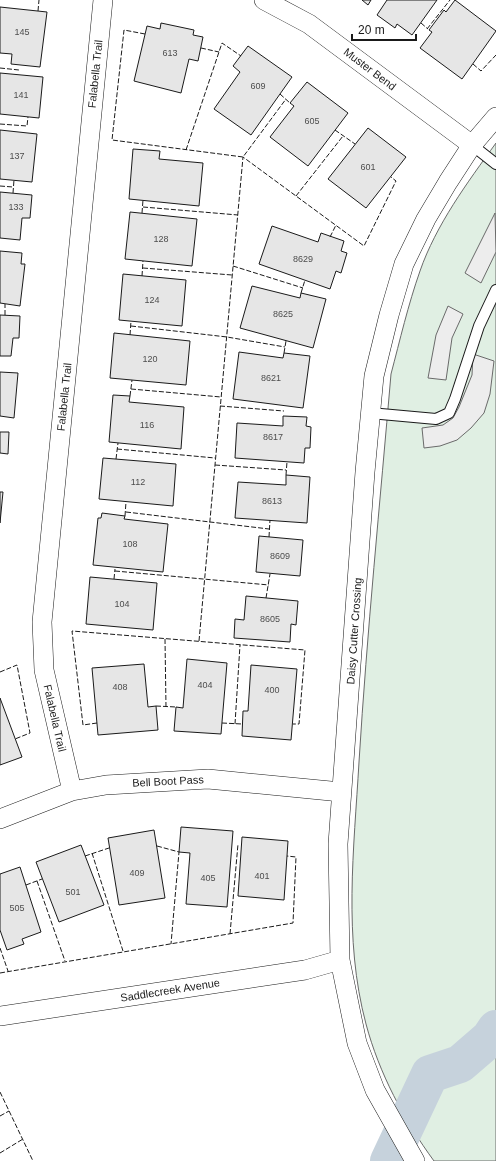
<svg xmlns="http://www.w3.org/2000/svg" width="496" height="1161" font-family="Arial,sans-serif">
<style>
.green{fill:#e0efe3;stroke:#6a6a6a}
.parking{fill:#ededed;stroke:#6a6a6a}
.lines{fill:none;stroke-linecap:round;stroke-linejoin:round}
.river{stroke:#c6d2dc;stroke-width:38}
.building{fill:#e6e6e6;stroke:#1a1a1a}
.service-casing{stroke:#1a1a1a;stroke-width:12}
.minor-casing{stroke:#1a1a1a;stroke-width:20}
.service{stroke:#fff;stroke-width:10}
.minor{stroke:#fff;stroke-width:19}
.fence{stroke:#1a1a1a;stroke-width:1;stroke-dasharray:5 2;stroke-linecap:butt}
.labels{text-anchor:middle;stroke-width:3;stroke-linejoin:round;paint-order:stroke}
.number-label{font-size:9px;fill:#4d4d4d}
.street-label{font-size:11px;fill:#1a1a1a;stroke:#fff}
</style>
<rect width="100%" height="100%" fill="#fff"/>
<path class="green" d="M496 143V1161H434C404 1120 379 1073 366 1024 343 938 354 849 359 762 367 632 380 503 391 374 400 340 408 305 420 271 436 225 467 183 496 143Z"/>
<path class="parking" d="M495 213 496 252 481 283 465 273Z
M448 306 463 314 452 338 446 380 428 378 436 335Z
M473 354 494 361 490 394 484 413 471 428 457 440 440 446 424 448 422 428 443 425 453 418 459 407 472 375Z"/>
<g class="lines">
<path class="river" d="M389 1161 430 1074 460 1064 490 1038 496 1029"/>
</g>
<path class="building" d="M362 0H371L368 5Z
M387 0H437L412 35 397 24 395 28 377 15Z
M455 0 496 31 462 79 420 48 432 32 429 30 444 10 446 12Z
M0 7 47 12 40 67 11 64 12 54 0 53Z
M161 23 194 30 193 35 203 37 198 61 189 59 181 93 134 81 147 26 160 29Z
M248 46 292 77 251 135 214 109 240 72 233 66Z
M0 73 43 77 39 118 0 114Z
M307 82 348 113 308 166 270 137 294 106 290 103Z
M368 128 406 157 366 208 328 179Z
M0 130 37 134 32 182 0 179Z
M133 149 160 151 159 159 203 163 199 206 129 199Z
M0 192 32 195 30 218H22L20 240 0 238Z
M130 212 197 219 192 266 125 259Z
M272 226 318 242 321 233 344 241 341 251 347 253 341 273 336 271 330 289 259 264Z
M0 251 22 253 21 264H25L20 306 0 303Z
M123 274 186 280 182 326 119 320Z
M252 286 300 298 301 293 326 299 313 348 240 328Z
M0 315 20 316 19 338H13L11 356H0Z
M114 333 190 341 186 385 110 378Z
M239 352 283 358 284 353 310 356 303 408 233 399Z
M0 372 18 373 14 418 0 416Z
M113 395 130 396 129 402 184 407 181 449 109 442Z
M283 416 307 417 306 426 311 427 310 448H305L304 463 235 458 237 423 283 426Z
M0 432H9L8 454 0 453Z
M103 458 176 464 173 506 99 499Z
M286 475 310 477 307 523 235 518 238 482 286 485Z
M0 492H3L0 523Z
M102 513 125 516 124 519 168 524 163 572 93 565 98 518H101Z
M259 536 303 540 300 576 256 572Z
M90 577 157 583 153 630 86 624Z
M246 596 298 601 296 625 291 624 290 642 234 638 235 619 244 620Z
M187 659 227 663 221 734 174 731 176 707 183 708Z
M144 664 148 707 156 706 158 730 98 735 92 668Z
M251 665 297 669 291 740 242 736 243 711H248Z
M0 698 22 757 0 765Z
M181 827 233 831 227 907 186 904 190 853 179 852Z
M154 830 165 898 119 905 108 838Z
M242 837 288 841 284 900 238 896Z
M81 845 104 905 59 922 36 862Z
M20 867 41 932 22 939 24 944 7 950 0 930V874Z"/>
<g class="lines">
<g class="service-casing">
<path id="service" d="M472 145 496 164
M370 413 436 419 449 413 455 399 479 326 496 290"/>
</g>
<g class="minor-casing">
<path id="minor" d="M264 0 309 24 472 145
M72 791 44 670 42 622 103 0
M0 819 72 791 106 785 208 779 341 792
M0 1016 305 970 340 960
M415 1161 375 1090 357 1043 340 960 338 844 365 472 374 376 389 315 404 264 426 219 448 182 472 145 496 117"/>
</g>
<use href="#service" class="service"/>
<use href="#minor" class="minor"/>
<path class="fence" d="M38 11 39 0
M421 23 428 29
M427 29 450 0
M145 34 124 30 112 140 243 157 286 99
M201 48 219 52
M473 64 481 71 496 55
M0 68 19 70
M280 94 290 103
M0 124 27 126 28 117
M335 130 355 144
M186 150 222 43 241 56
M0 186 13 187
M13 193 14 180
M296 196 343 136
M143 207 238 215
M142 213 143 200
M330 237 336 225
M233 266 303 288
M143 268 232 275
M142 276 143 261
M301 293 305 280
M5 315V304
M131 326 227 337 285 347
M130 335 131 321
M284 353 286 341
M131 389 221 397
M130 396 132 380
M220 406 284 411
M117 449 215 458
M116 459 118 443
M215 465 286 470
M286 475 287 462
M126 512 269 529
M125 516 126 502
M269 537 270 520
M115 571 269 585
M114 579 115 569
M266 598 270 574
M165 639 166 707
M199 641 243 157 364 246 396 181 391 177
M0 672 17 665 30 733 15 739
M156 706 176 707
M97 723 83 725 72 631 305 650 299 724H293
M222 723 242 724
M235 724 240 645
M157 846 179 852 171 944
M92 853 123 951
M85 856 109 848
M37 881 65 961
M26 885 42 879
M230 934 238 844
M0 948 8 971
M0 973 293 923 296 857 287 856
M0 1092 33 1161
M0 1116 9 1111
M0 1153 23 1139"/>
</g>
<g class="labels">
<g class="number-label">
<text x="22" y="35">145</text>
<text x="170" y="56">613</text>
<text x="258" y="89">609</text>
<text x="21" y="98">141</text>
<text x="312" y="124">605</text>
<text x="17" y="159">137</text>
<text x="368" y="170">601</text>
<text x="16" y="210">133</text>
<text x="161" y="242">128</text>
<text x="303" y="262">8629</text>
<text x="152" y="303">124</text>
<text x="283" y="317">8625</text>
<text x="150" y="362">120</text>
<text x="271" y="381">8621</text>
<text x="147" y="428">116</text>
<text x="273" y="440">8617</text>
<text x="138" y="485">112</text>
<text x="272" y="504">8613</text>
<text x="130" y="547">108</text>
<text x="280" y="559">8609</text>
<text x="122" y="607">104</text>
<text x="270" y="622">8605</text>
<text x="205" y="688">404</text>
<text x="120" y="690">408</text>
<text x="272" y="693">400</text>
<text x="137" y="876">409</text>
<text x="262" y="879">401</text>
<text x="208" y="881">405</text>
<text x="73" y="895">501</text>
<text x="17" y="911">505</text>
</g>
<g class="street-label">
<text transform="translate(370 69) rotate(37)" y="4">Muster Bend</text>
<text transform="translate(95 74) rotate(-84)" y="4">Falabella Trail</text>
<text transform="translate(64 397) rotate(-84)" y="4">Falabella Trail</text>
<text transform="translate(354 631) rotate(-86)" y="4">Daisy Cutter Crossing</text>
<text transform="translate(55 718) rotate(77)" y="4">Falabella Trail</text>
<text transform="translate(168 781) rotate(-3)" y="4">Bell Boot Pass</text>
<text transform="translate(170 990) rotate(-9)" y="4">Saddlecreek Avenue</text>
</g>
</g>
<path d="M352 34v6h64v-6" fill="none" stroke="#1a1a1a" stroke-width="2"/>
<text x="358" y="34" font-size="12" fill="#1a1a1a" stroke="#ffffff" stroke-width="3" paint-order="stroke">20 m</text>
</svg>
